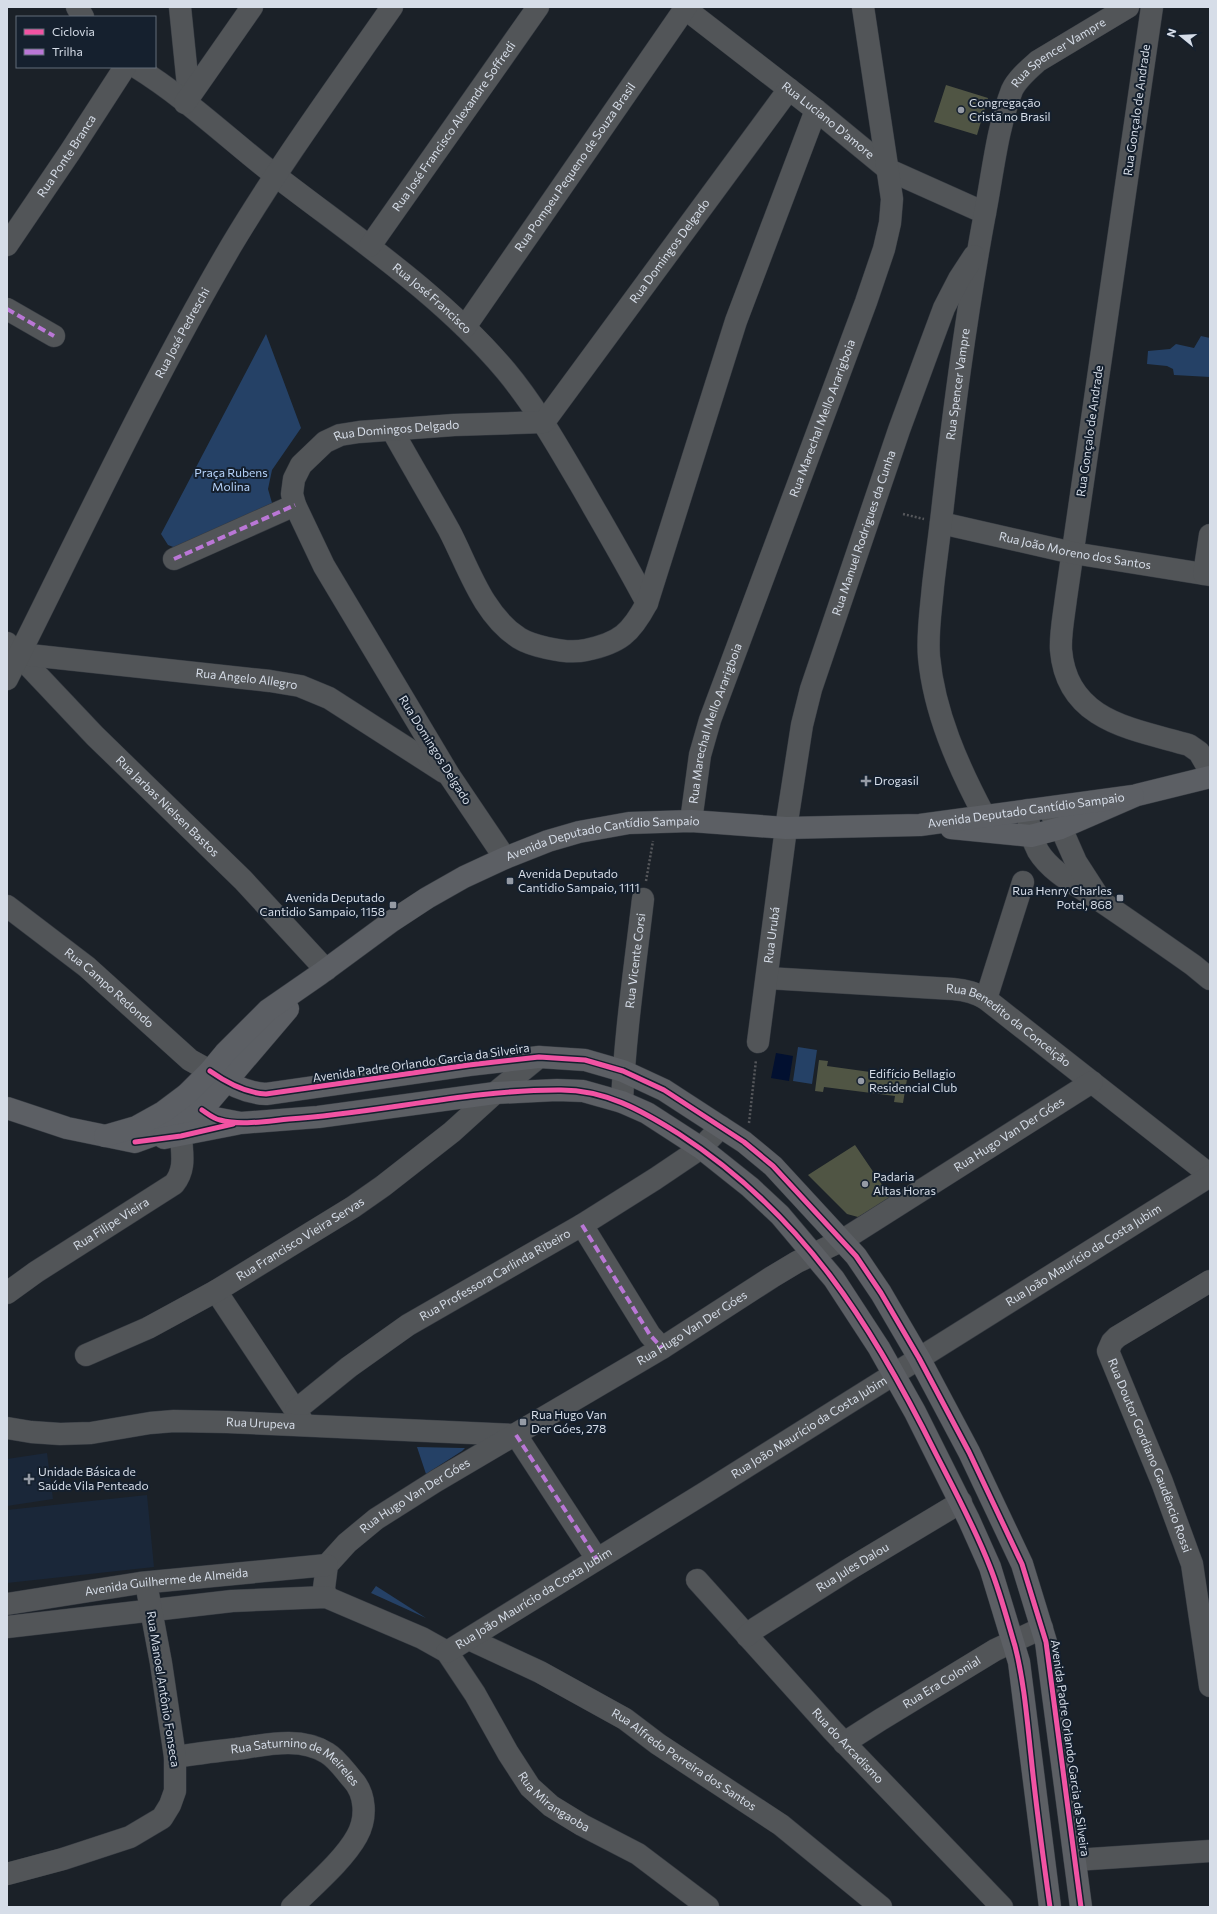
<svg xmlns="http://www.w3.org/2000/svg" width="1217" height="1914" font-family="Commissioner,sans-serif">
<style>
.built{fill:#1a2739}
.green{fill:#254166}
.water{fill:#021030}
.building{fill:#505544}
.lines{fill:none;stroke-linecap:round;stroke-linejoin:round}
.minor-casing{stroke:#363b42;stroke-width:23}
.major-casing{stroke:#363b42;stroke-width:23}
.path{stroke:#55575b;stroke-width:2.5;stroke-dasharray:2 2;stroke-linecap:butt}
.minor{stroke:#525558;stroke-width:22}
.major{stroke:#5c5f64;stroke-width:22}
.quiet{stroke:#ba77d6;stroke-width:4;stroke-dasharray:8 4;stroke-linecap:butt}
.cycleway-casing{stroke:#15202e;stroke-width:8}
.cycleway{stroke:#f153a3;stroke-width:5}
.poi-dot{fill:#959ba5;stroke:#15202e;stroke-width:1.5}
.labels{text-anchor:middle;stroke-width:4;stroke-linejoin:round;paint-order:stroke}
.street-label{font-size:12px;fill:#d6dde8;stroke:#15202e}
.poi-label{font-size:12px;fill:#d6dde8;stroke:#15202e;text-anchor:start}
.park-label{font-size:12px;fill:#b6d3fa;stroke:#15202e}
</style>
<rect width="100%" height="100%" fill="#1b2128"/>
<path class="built" d="M47 1453 53 1499 7 1506V1459Z
M147 1495 154 1567 7 1583V1510Z"/>
<path class="green" d="M266 334 301 428 272 470 268 489 272 503 203 537 181 550 168 545 161 534Z
M1201 336 1210 338V377L1174 375 1173 369 1167 366 1147 364 1148 351 1170 349 1176 344 1194 348Z
M798 1047 817 1050 812 1084 793 1081Z
M417 1447 462 1448H465L462 1451 426 1474Z
M376 1586 426 1618 371 1593Z"/>
<path class="water" d="M776 1053 793 1056 789 1081 771 1078Z"/>
<path class="building" d="M946 85 988 98 977 135 934 122Z
M819 1060 828 1061 827 1066 899 1076 900 1072 908 1073 903 1103 894 1102 895 1096 824 1087 823 1092 815 1091Z
M855 1145 891 1198 858 1217 847 1214 808 1175Z"/>
<g class="lines">
<g class="minor-casing">
<g id="minor">
<path d="M77 7 83 17"/>
<path d="M180 7 189 96"/>
<path id="s1" d="M683 7 816 110 889 170 985 213"/>
<path d="M1152 7 1066 598C1064 615 1060 634 1061 650 1067 722 1134 729 1189 745L1199 752 1210 771"/>
<path id="s2" d="M136 67C186 98 230 140 276 176 355 237 441 294 506 371 535 406 557 445 580 484 603 524 626 563 647 603"/>
<path d="M185 103 252 7"/>
<path id="s3" d="M7 245 70 152 125 67"/>
<path id="s4" d="M370 246 538 7"/>
<path d="M7 309 54 336"/>
<path id="s5" d="M465 327 686 7"/>
<path d="M392 430C411 464 430 496 449 530 468 566 482 614 519 638 527 643 538 646 547 648 560 651 573 653 586 650 620 643 631 633 647 603L736 321 816 110"/>
<path id="s6" d="M941 523 1073 553 1210 575"/>
<path d="M174 559 295 505"/>
<path d="M1204 574 1210 535"/>
<path id="s7" d="M7 643 95 736 243 880 326 970"/>
<path id="s8" d="M20 654 270 681 300 686 329 698 444 772"/>
<path id="s9" d="M7 679C80 534 149 386 231 246 280 164 337 86 392 7"/>
<path d="M1028 810C1028 825 1031 838 1038 851 1052 874 1081 887 1102 902 1133 923 1163 944 1193 965L1210 979"/>
<path d="M1050 812 1061 828 1076 862 1096 893"/>
<path id="s10" d="M984 815C958 766 934 712 929 657 927 633 931 610 933 586 936 559 940 532 943 504 954 407 967 309 985 213 993 172 997 129 1012 90 1017 79 1029 69 1038 61L1128 7"/>
<path id="s11" d="M691 821 700 755 710 720 866 302 884 249 890 223 892 199 863 7"/>
<path id="s12" d="M505 858 449 775 324 566 295 505 292 494 294 479 301 465 325 442 340 435 359 432 454 425 544 422 789 89"/>
<path id="s13" d="M7 906 87 967 190 1060 210 1071"/>
<path id="s14" d="M767 978 953 989C965 990 975 992 986 999L1210 1175"/>
<path d="M986 999 1023 882"/>
<path id="s15" d="M758 1042 786 828 802 725 811 689 899 430 928 351 944 308 959 279 974 256"/>
<path id="s16" d="M622 1102C625 1034 635 967 643 899"/>
<path d="M582 1225 650 1335 662 1348"/>
<path id="s17" d="M1210 1281 1117 1337 1112 1342 1108 1351 1162 1482 1192 1564 1210 1686"/>
<path d="M216 1291 303 1422"/>
<path id="s18" d="M7 1293 36 1272 174 1184C186 1169 182 1154 181 1136"/>
<path id="s19" d="M86 1355 148 1328 216 1291 353 1207 383 1186 452 1132 495 1093 539 1057"/>
<path id="s20" d="M296 1410 349 1367 408 1325 582 1225 655 1179 701 1148 721 1127"/>
<path id="s21" d="M7 1428 31 1432 60 1434 91 1433 150 1423 174 1421 227 1422 516 1435 597 1559"/>
<path id="s22" d="M697 1580 833 1731 1002 1907"/>
<path id="s23" d="M326 1597 324 1588 327 1565 347 1543 376 1519 436 1481 662 1348 772 1277 797 1262 843 1240 1092 1082"/>
<path id="s24" d="M7 1604 140 1583 327 1565"/>
<path id="s25" d="M7 1627 232 1601 326 1597 422 1638 447 1652 475 1694 508 1753 530 1787 551 1806 582 1825 638 1854 708 1907"/>
<path id="s26" d="M747 1636 756 1628 851 1568 961 1502"/>
<path id="s27" d="M469 1639 540 1672 625 1719 658 1744 781 1825 881 1907"/>
<path id="s28" d="M447 1652 706 1492 1210 1176"/>
<path id="s29" d="M844 1743 880 1720 995 1650 1042 1628"/>
<path id="s30" d="M175 1757C195 1754 216 1751 236 1749 265 1745 300 1736 327 1753 337 1759 345 1771 352 1779 366 1794 367 1818 357 1836 344 1860 312 1887 292 1907"/>
<path d="M1075 1860 1210 1851"/>
<path d="M7 1874 63 1859 130 1837 162 1818 170 1805 175 1791V1757L161 1663 146 1583"/>
</g>
</g>
<g class="major-casing">
<g id="major">
<path d="M951 828 1031 836 1061 828 1137 795 1210 777"/>
<path d="M210 1071C227 1083 245 1093 266 1094L469 1065 539 1057 585 1060 623 1071 664 1090 744 1142 773 1166 856 1256 881 1293 919 1358 969 1452 1022 1564 1046 1642 1081 1907"/>
<path d="M187 1094 202 1110 215 1118 241 1123 318 1117 495 1093 557 1090 583 1091 622 1102 647 1113 701 1148 750 1187 780 1215 834 1279 879 1348 915 1412 969 1520 990 1567 1019 1662 1050 1907"/>
<path d="M7 1108 67 1128 135 1142 157 1134 174 1127 202 1110 288 1009"/>
<path id="s31" d="M105 1136 136 1127 163 1112 187 1094 210 1071 225 1053 268 1010 320 974 392 921 427 898 464 877 505 858 548 841 579 832 629 823 691 821 786 828 920 825 1133 796"/>
<path d="M164 1138 236 1124"/>
</g>
</g>
<path class="path" d="M903 514 924 519
M646 881 653 841
M749 1123 756 1060"/>
<use href="#minor" class="minor"/>
<use href="#major" class="major"/>
<path class="quiet" d="M7 309 54 336
M174 559 295 505
M582 1225 650 1335 662 1348
M516 1435 597 1559"/>
<g class="cycleway-casing">
<path id="cycleway" d="M210 1071C227 1083 245 1093 266 1094L469 1065 539 1057 585 1060 623 1071 664 1090 744 1142 773 1166 856 1256 881 1293 919 1358 969 1452 1022 1564 1046 1642 1081 1907
M202 1110C208 1114 214 1119 220 1120 241 1126 267 1121 289 1119 379 1113 468 1090 558 1090 604 1089 641 1110 679 1134 803 1214 872 1325 936 1454 955 1491 975 1528 990 1567 1000 1592 1007 1619 1015 1646 1024 1681 1027 1719 1031 1756 1036 1806 1043 1857 1050 1907
M135 1142 181 1136 233 1124"/>
</g>
<use href="#cycleway" class="cycleway"/>
</g>
<g class="poi-dot">
<circle cx="961" cy="110" r="4"/>
<path d="M864 775h4v4h4v4h-4v4h-4v-4h-4v-4h4z"/>
<rect x="506" y="877" width="8" height="8" rx="2"/>
<rect x="1116" y="894" width="8" height="8" rx="2"/>
<rect x="389" y="901" width="8" height="8" rx="2"/>
<circle cx="861" cy="1081" r="4"/>
<circle cx="865" cy="1184" r="4"/>
<rect x="519" y="1418" width="8" height="8" rx="2"/>
<path d="M27 1473h4v4h4v4h-4v4h-4v-4h-4v-4h4z"/>
</g>
<g class="labels">
<g class="street-label">
<text dy="4" stroke="none"><textPath href="#s10" startOffset="803">Rua Spencer Vampre</textPath></text>
<text transform="translate(1137 110) rotate(-82)" y="4">Rua Gonçalo de Andrade</text>
<text dy="4" stroke="none"><textPath href="#s1" startOffset="184">Rua Luciano D'amore</textPath></text>
<text dy="4" stroke="none"><textPath href="#s4" startOffset="146">Rua José Francisco Alexandre Soffredi</textPath></text>
<text dy="4" stroke="none"><textPath href="#s3" startOffset="107">Rua Ponte Branca</textPath></text>
<text dy="4" stroke="none"><textPath href="#s5" startOffset="194">Rua Pompeu Pequeno de Souza Brasil</textPath></text>
<text dy="4" stroke="none"><textPath href="#s12" startOffset="920">Rua Domingos Delgado</textPath></text>
<text dy="4" stroke="none"><textPath href="#s2" startOffset="376">Rua José Francisco</textPath></text>
<text dy="4" stroke="none"><textPath href="#s9" startOffset="388">Rua José Pedreschi</textPath></text>
<text dy="4" stroke="none"><textPath href="#s10" startOffset="443">Rua Spencer Vampre</textPath></text>
<text dy="4" stroke="none"><textPath href="#s11" startOffset="425">Rua Marechal Mello Ararigboia</textPath></text>
<text transform="translate(1090 431) rotate(-82)" y="4">Rua Gonçalo de Andrade</text>
<text dy="4" stroke="none"><textPath href="#s12" startOffset="560">Rua Domingos Delgado</textPath></text>
<text dy="4" stroke="none"><textPath href="#s15" startOffset="522">Rua Manuel Rodrigues da Cunha</textPath></text>
<text dy="4" stroke="none"><textPath href="#s6" startOffset="137">Rua João Moreno dos Santos</textPath></text>
<text dy="4" stroke="none"><textPath href="#s8" startOffset="228">Rua Angelo Allegro</textPath></text>
<text dy="4" stroke="none"><textPath href="#s11" startOffset="101">Rua Marechal Mello Ararigboia</textPath></text>
<text transform="translate(435 750) rotate(58)" y="4">Rua Domingos Delgado</text>
<text dy="4" stroke="none"><textPath href="#s7" startOffset="229">Rua Jarbas Nielsen Bastos</textPath></text>
<text dy="4" stroke="none"><textPath href="#s31" startOffset="1020">Avenida Deputado Cantídio Sampaio</textPath></text>
<text dy="4" stroke="none"><textPath href="#s31" startOffset="593">Avenida Deputado Cantídio Sampaio</textPath></text>
<text dy="4" stroke="none"><textPath href="#s15" startOffset="108">Rua Urubá</textPath></text>
<text dy="4" stroke="none"><textPath href="#s16" startOffset="142">Rua Vicente Corsi</textPath></text>
<text dy="4" stroke="none"><textPath href="#s13" startOffset="131">Rua Campo Redondo</textPath></text>
<text dy="4" stroke="none"><textPath href="#s14" startOffset="253">Rua Benedito da Conceição</textPath></text>
<text transform="translate(421 1063) rotate(-8)" y="4">Avenida Padre Orlando Garcia da Silveira</text>
<text dy="4" stroke="none"><textPath href="#s23" startOffset="841">Rua Hugo Van Der Góes</textPath></text>
<text dy="4" stroke="none"><textPath href="#s18" startOffset="125">Rua Filipe Vieira</textPath></text>
<text dy="4" stroke="none"><textPath href="#s19" startOffset="244">Rua Francisco Vieira Servas</textPath></text>
<text dy="4" stroke="none"><textPath href="#s28" startOffset="750">Rua João Maurício da Costa Jubim</textPath></text>
<text dy="4" stroke="none"><textPath href="#s20" startOffset="241">Rua Professora Carlinda Ribeiro</textPath></text>
<text dy="4" stroke="none"><textPath href="#s23" startOffset="469">Rua Hugo Van Der Góes</textPath></text>
<text dy="4" stroke="none"><textPath href="#s21" startOffset="255">Rua Urupeva</textPath></text>
<text dy="4" stroke="none"><textPath href="#s28" startOffset="426">Rua João Maurício da Costa Jubim</textPath></text>
<text dy="4" stroke="none"><textPath href="#s17" startOffset="238">Rua Doutor Gordiano Gaudêncio Rossi</textPath></text>
<text dy="4" stroke="none"><textPath href="#s23" startOffset="145">Rua Hugo Van Der Góes</textPath></text>
<text dy="4" stroke="none"><textPath href="#s26" startOffset="126">Rua Jules Dalou</textPath></text>
<text dy="4" stroke="none"><textPath href="#s24" startOffset="161">Avenida Guilherme de Almeida</textPath></text>
<text dy="4" stroke="none"><textPath href="#s28" startOffset="102">Rua João Maurício da Costa Jubim</textPath></text>
<text dy="4" stroke="none"><textPath href="#s29" startOffset="115">Rua Era Colonial</textPath></text>
<text transform="translate(163 1689) rotate(81)" y="4">Rua Manoel Antônio Fonseca</text>
<text dy="4" stroke="none"><textPath href="#s22" startOffset="224">Rua do Arcadismo</textPath></text>
<text transform="translate(1070 1748) rotate(82)" y="4">Avenida Padre Orlando Garcia da Silveira</text>
<text dy="4" stroke="none"><textPath href="#s27" startOffset="247">Rua Alfredo Perreira dos Santos</textPath></text>
<text dy="4" stroke="none"><textPath href="#s30" startOffset="127">Rua Saturnino de Meireles</textPath></text>
<text dy="4" stroke="none"><textPath href="#s25" startOffset="640">Rua Mirangaoba</textPath></text>
</g>
<g class="poi-label">
<text x="969" y="107">Congregação<tspan x="969" dy="14">Cristã no Brasil</tspan></text>
<text x="874" y="785">Drogasil</text>
<text x="518" y="878">Avenida Deputado<tspan x="518" dy="14">Cantidio Sampaio, 1111</tspan></text>
<text x="1112" y="895" text-anchor="end">Rua Henry Charles<tspan x="1112" dy="14">Potel, 868</tspan></text>
<text x="385" y="902" text-anchor="end">Avenida Deputado<tspan x="385" dy="14">Cantidio Sampaio, 1158</tspan></text>
<text x="869" y="1078">Edifício Bellagio<tspan x="869" dy="14">Residencial Club</tspan></text>
<text x="873" y="1181">Padaria<tspan x="873" dy="14">Altas Horas</tspan></text>
<text x="531" y="1419">Rua Hugo Van<tspan x="531" dy="14">Der Góes, 278</tspan></text>
<text x="38" y="1476">Unidade Básica de<tspan x="38" dy="14">Saúde Vila Penteado</tspan></text>
</g>
<g class="park-label">
<text x="231" y="477">Praça Rubens<tspan x="231" dy="14">Molina</tspan></text>
</g>
</g>
<rect width="1217" height="1914" fill="none" stroke="#d6dde8" stroke-width="16"/>
<rect x="16" y="16" width="140" height="52" fill="#15202e" stroke="#626c78"/>
<rect x="24" y="29" width="20" height="6" fill="#f153a3" stroke="#626c78"/>
<text x="52" y="36" font-size="12" fill="#d6dde8">Ciclovia</text>
<rect x="24" y="49" width="20" height="6" fill="#ba77d6" stroke="#626c78"/>
<text x="52" y="56" font-size="12" fill="#d6dde8">Trilha</text>
<g transform="translate(1181 36) rotate(288)" stroke="#15202e" stroke-width="3" paint-order="stroke">
<path d="M0-3L7 15L0 10L-7 15Z" fill="#d6dde8"/>
<text y="-6" font-size="11" font-weight="bold" text-anchor="middle" fill="#d6dde8">N</text>
</g>
</svg>
